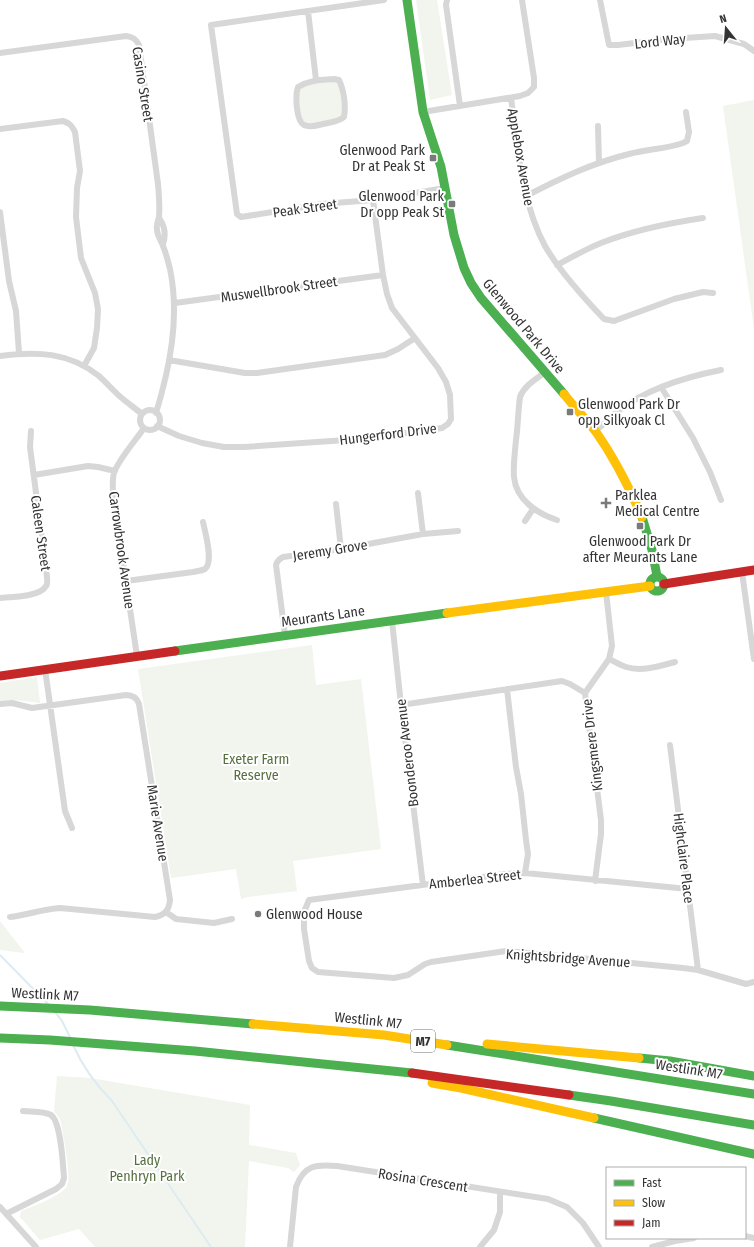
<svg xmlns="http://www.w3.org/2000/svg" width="754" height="1247" font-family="'Fira Sans Condensed',sans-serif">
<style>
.green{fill:#f1f5ed}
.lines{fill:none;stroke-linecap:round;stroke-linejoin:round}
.stream{stroke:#ddebf3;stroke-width:2}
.street{stroke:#d7d7d7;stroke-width:6}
.fast{stroke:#4caf50;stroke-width:9}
.slow{stroke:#ffc107;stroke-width:9}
.jam{stroke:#c62828;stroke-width:9}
.poi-dot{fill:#7a7a7a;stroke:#fff;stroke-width:1.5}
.labels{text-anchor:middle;stroke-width:4;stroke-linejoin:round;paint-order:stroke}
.shield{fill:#fff;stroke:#707070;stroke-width:1}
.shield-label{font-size:13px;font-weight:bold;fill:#333}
.street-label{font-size:14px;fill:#333;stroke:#fff}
.poi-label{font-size:14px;fill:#333;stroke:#fff;text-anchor:start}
.park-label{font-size:14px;fill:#56703f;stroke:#fff}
</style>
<rect width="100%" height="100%" fill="#fff"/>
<path class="green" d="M416 0H437L452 95 430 100Z
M339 80 344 117 309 126 299 120 298 87 304 83Z
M754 100V329L723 106Z
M312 645 316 685 361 679 381 849 293 861 297 891 248 897 241 899 236 869 171 878 138 669Z
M37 677 40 703C27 701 14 699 0 701V683Z
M0 921 25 953 0 950Z
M57 1076 90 1078 250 1105 249 1145 296 1153 300 1165 294 1172 288 1168 249 1161 245 1247H95L79 1229 40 1240 20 1217 21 1211C31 1207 62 1196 67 1186 72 1177 63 1135 61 1122L58 1116 54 1112Z"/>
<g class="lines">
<path class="stream" d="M0 955 48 1004
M55 1012 62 1021 70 1037
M73 1045C82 1065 97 1086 112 1101L211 1247"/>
<path class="street" d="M384 0 211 25 237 214 241 217 322 204 373 200 445 188
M447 0 446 5 460 106
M600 0 609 45H618L669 39 715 36 744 44 754 51
M308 11 316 80
M0 53 126 36C133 37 136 39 139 45L158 184C159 195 160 206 159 217 158 221 156 225 157 229 157 236 161 240 163 246 166 253 168 261 170 269 180 317 170 367 156 413
M334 79 339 80C344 90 346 106 344 117 338 122 331 122 323 124 318 125 310 128 304 125 296 121 295 95 298 87 309 80 321 80 334 79Z
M511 98C518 147 521 201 545 246 560 272 583 297 604 319L614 321 674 299 703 292 713 293
M423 112 520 96 528 93 534 87V78L522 0
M598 126 599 162
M0 129 63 121C70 123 72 126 75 132L80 171 77 188 76 217 81 258 95 293 98 309 97 328 94 348 84 366
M526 196C559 179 592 163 629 154 647 149 666 149 683 143L687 141 689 132 686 112
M0 212 9 281 16 311 19 353
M159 218C165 226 166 235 163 244
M557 265C572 257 586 249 601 243 634 230 669 223 703 218
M175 303 383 275
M0 356C36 351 69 352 99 376 107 383 114 392 123 399 129 404 136 409 142 414
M169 360 245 373H257L385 355 398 349 415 338
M544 373C536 379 524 386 520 397 518 411 518 426 516 440 515 452 513 465 514 477 516 500 538 514 557 520
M661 387 693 438 710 472 721 500
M140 420a10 10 0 1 1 20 0a10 10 0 1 1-20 0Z
M157 426 179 436 202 443 224 447H244L361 439 435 429 442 428 448 424 451 419 450 395 446 382 438 368 392 308 387 294 383 275 373 200
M595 431C603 425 610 418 618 411 648 388 685 377 721 370
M34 475 88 466 98 467 115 471
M418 493 423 534
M336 504 341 549
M525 521 533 509
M742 572 754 659
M126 581 193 572C197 571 201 571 205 569 214 562 205 532 203 522
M0 598C12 597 40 597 46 586 48 584 47 580 47 577L30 447 31 431
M392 621 401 705 423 885
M285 635 276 565C277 561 279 559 283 557L341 549 423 534 458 531
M137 656 113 495C113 487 112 480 114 473 118 460 136 440 144 428
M609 659C614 661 620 665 626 667 642 672 660 666 675 662
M45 669 65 811 72 828
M507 689 516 767 521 794 526 840 528 854 525 873
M0 704 12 703 32 708 126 695C132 695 137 698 139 704L170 900C169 910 165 915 155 917L60 908C43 909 27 915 10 917
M401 705 562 681 570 684 585 693
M670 745 698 970
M595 881 601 834V820L585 693 609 659 612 646 606 592
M688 889 525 873 505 874 309 900 304 912V929L309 961 312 968 318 972 394 978 408 975 425 964 431 962 506 951 518 952 683 968 698 970 746 984 754 982
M166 912 176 919 214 923 232 919
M0 1207 36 1247
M6 1214 56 1189 62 1184 64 1178C63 1165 61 1122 51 1115 43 1111 32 1112 23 1111
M745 1236 754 1238
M290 1247 296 1187C304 1165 316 1164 337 1166L548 1199 567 1207 583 1223 599 1247
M480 1247 494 1230 500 1212V1192
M652 1247 675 1241 694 1238"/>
<path class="fast" d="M407 0 423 112 441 167 454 235 464 268 471 283 481 298 564 394
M642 517 652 550 657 576
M650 584a7 7 0 1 1 14 0a7 7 0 1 1-14 0Z
M175 651 447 613
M0 1006 90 1010 253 1024
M0 1038 50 1040 195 1051 412 1073
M447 1045 754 1094
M639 1058 670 1061 754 1076
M569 1095 611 1101 754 1125
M594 1118 754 1154"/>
<path class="slow" d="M564 394C574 407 586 419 596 432 615 459 629 487 642 517
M447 613 650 586
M253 1024 384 1035 447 1045
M487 1044 639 1058
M432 1083 461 1088 594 1118"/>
<path class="jam" d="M664 584 754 570
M0 676 175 651
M412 1073 569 1095"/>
</g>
<g class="poi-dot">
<rect x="429" y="154" width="8" height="8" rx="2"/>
<rect x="448" y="200" width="8" height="8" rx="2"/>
<rect x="566" y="408" width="8" height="8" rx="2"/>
<path d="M604 497h4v4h4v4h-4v4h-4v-4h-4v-4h4z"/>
<rect x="636" y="522" width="8" height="8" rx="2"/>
<circle cx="258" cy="914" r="4"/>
</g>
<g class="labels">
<rect class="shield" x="411" y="1030" width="24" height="22" rx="3"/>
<g class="shield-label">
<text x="423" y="1046">M7</text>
</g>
<g class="street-label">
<text transform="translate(660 41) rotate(-6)" y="5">Lord Way</text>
<text transform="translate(143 84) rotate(81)" y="5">Casino Street</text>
<text transform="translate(521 157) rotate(80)" y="5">Applebox Avenue</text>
<text transform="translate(305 208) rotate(-8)" y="5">Peak Street</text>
<text transform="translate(279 289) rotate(-8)" y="5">Muswellbrook Street</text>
<text transform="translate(524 326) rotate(50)" y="5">Glenwood Park Drive</text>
<text transform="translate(388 434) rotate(-7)" y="5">Hungerford Drive</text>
<text transform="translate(41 533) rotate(82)" y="5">Caleen Street</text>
<text transform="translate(122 550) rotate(82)" y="5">Carrowbrook Avenue</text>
<text transform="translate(330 550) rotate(-9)" y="5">Jeremy Grove</text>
<text transform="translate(323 616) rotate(-8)" y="5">Meurants Lane</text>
<text transform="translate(592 745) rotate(-97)" y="5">Kingsmere Drive</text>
<text transform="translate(407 753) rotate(-97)" y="5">Boonderoo Avenue</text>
<text transform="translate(158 823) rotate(81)" y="5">Marie Avenue</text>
<text transform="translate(684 858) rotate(83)" y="5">Highclaire Place</text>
<text transform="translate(475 879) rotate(-6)" y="5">Amberlea Street</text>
<text transform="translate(568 958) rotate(4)" y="5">Knightsbridge Avenue</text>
<text transform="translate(45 994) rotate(3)" y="5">Westlink M7</text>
<text transform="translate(368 1020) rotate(6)" y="5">Westlink M7</text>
<text transform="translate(689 1069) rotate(9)" y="5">Westlink M7</text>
<text transform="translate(423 1180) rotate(9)" y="5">Rosina Crescent</text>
</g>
<g class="poi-label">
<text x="425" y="155" text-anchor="end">Glenwood Park<tspan x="425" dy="16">Dr at Peak St</tspan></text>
<text x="444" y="201" text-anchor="end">Glenwood Park<tspan x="444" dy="16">Dr opp Peak St</tspan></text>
<text x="578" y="409">Glenwood Park Dr<tspan x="578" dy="16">opp Silkyoak Cl</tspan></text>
<text x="615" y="500">Parklea<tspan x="615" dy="16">Medical Centre</tspan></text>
<text x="640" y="546" text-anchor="middle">Glenwood Park Dr<tspan x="640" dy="16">after Meurants Lane</tspan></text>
<text x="266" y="919">Glenwood House</text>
</g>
<g class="park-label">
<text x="256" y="764">Exeter Farm<tspan x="256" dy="16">Reserve</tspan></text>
<text x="147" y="1165">Lady<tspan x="147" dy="16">Penhryn Park</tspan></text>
</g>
</g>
<rect x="606" y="1167" width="140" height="72" fill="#ffffff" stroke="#adadad"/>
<rect x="614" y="1180" width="20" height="6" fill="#4caf50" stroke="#adadad"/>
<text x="642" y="1187" font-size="12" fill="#333333">Fast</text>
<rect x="614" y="1200" width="20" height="6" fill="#ffc107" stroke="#adadad"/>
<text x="642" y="1207" font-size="12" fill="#333333">Slow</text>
<rect x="614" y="1220" width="20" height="6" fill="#c62828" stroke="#adadad"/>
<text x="642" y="1227" font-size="12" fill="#333333">Jam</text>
<g transform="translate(726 28) rotate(343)" stroke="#ffffff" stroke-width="3" paint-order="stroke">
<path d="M0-3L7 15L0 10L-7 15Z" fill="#333333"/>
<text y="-6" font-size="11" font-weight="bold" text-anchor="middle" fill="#333333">N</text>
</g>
</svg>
